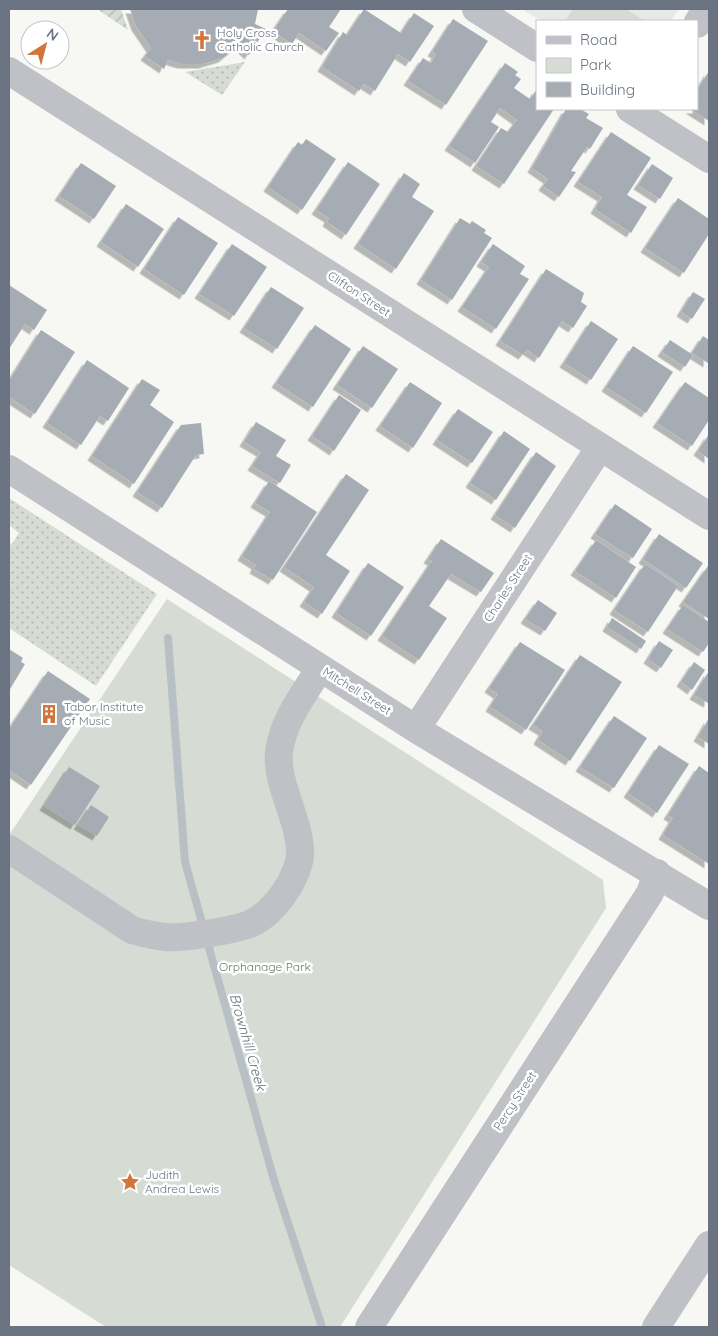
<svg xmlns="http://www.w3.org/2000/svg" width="718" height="1336" font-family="Quicksand,sans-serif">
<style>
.built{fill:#e7e8e8}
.grass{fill:url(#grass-dots)}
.park{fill:#d6dbd4}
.garden{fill:url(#garden-furrows)}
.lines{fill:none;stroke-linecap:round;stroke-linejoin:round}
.stream{stroke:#b8c0c6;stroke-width:8}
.building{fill:#a6acb3;filter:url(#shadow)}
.minor{stroke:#bfc1c6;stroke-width:28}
.labels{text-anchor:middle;stroke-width:5;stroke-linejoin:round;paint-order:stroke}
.poi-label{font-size:12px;fill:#697382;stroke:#fff;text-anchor:start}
.street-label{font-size:12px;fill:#697382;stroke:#fff}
.park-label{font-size:12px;fill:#687a67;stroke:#fff}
.water-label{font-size:14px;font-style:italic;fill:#65737e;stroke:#fff}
</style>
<defs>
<pattern id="grass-dots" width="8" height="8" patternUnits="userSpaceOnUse" patternTransform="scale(1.25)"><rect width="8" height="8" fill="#d6dbd4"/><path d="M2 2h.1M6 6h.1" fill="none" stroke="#b2b6b1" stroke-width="1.8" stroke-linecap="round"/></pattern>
<pattern id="garden-furrows" width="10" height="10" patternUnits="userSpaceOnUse" patternTransform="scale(1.25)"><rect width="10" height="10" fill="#d6dbd4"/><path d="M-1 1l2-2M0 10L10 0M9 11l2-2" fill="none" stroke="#b2b6b1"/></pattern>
<filter id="shadow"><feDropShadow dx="-4.5" dy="4.5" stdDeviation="0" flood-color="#0004"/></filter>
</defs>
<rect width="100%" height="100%" fill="#f7f7f4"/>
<path class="built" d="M522 9H679L671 21H541Z"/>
<path class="grass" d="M245 62 222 95 185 72Z
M9 498 157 594 96 686 9 628V543L12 544 19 533 9 525Z"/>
<path class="park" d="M573 9H626L645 21H565Z
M167 599 603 880 606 908 340 1327H106L9 1265V835Z"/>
<path class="garden" d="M97 9H121L128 30Z"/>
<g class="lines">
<path class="stream" d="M168 638 185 862 274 1180 322 1327"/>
</g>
<path class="building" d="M130 9H258L255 24 266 29 249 55 239 45 223 58 203 64H182L168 60 164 69 145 56 151 48 136 26Z
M288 9H341L329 27 339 33 326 51 299 33 292 44 273 31Z
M364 9 401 33 414 13 434 26 410 62 398 54 375 91 364 84 359 91 322 67 343 32 347 35Z
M453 19 488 41 446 105 408 81 423 58 431 63 436 54 432 52Z
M505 63 518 72 515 75 521 79 514 88 530 99 537 89V109H554L504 184 476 166 501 128 508 132 517 120 500 108 491 122 499 127 475 163 449 146Z
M709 71V121L690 109H697V90Z
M566 109H580L589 114 586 118 603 128 590 149 587 147 571 171 576 172 559 197 543 186 548 179 532 168Z
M611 132 651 158 627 195 647 207 631 233 595 209 602 197 578 182Z
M306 139 336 159 302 210 268 187 298 142 302 145Z
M348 162 380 184 346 235 327 222 329 218 316 210Z
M81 163 116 186 94 219 59 196Z
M652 164 673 178 660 199 638 185Z
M404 173 420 184 412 197 434 211 396 269 358 244Z
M678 198 709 219V234L684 273 645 248Z
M126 204 164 229 138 267 101 242Z
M178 217 218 243 184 295 144 269Z
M460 218 470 224 472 221 486 230 484 233 492 238 452 300 421 280Z
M232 244 267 267 234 316 199 294Z
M493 244 525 266 520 274 529 279 496 329 462 307 489 267 481 262Z
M546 269 584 293 581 302 587 306 573 328 562 321 539 358 527 350 523 355 500 341Z
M9 285 47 310 34 330 25 324 9 349Z
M271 287 304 308 277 349 244 328Z
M693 292 705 299 692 319 681 312Z
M591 321 618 339 591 380 564 363Z
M315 325 351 349 313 407 276 383Z
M41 330 75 352 35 414 9 397V381Z
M703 336 709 340 708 363 692 353Z
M670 340 693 355 685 367 662 352Z
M363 346 398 369 372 408 337 385Z
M633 346 673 372 646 413 606 387Z
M87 360 129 388 108 421 100 416 81 445 47 423Z
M142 379 160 390 150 405 174 422 134 484 92 456Z
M410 382 442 403 413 448 380 426Z
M685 382 709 398V420L692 446 657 423Z
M339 395 361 410 334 451 312 436Z
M458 409 493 432 472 463 437 440Z
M256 422 286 440 276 456 291 465 280 483 252 466 261 452 244 442Z
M201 423 204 454 196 455 162 508 137 492 181 425Z
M504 431 530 449 496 500 470 483Z
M709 434V459L698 451Z
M536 452 556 466 515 528 495 515Z
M346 474 369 490 326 555 350 571 322 614 304 602 314 587 284 567Z
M269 481 317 512 273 580 254 569 256 565 242 556 270 512 255 503Z
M615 504 652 529 633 558 595 534Z
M659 534 703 563 686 588 643 559Z
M441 539 494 573 481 592 451 574 429 606 447 618 419 660 382 636 432 561 428 559Z
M596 540 636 567 616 598 575 571Z
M368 563 404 587 371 636 336 613Z
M645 564 678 586 648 632 614 610Z
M708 566 709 567V619L683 602Z
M538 600 557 613 545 631 525 619Z
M683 605 709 622V643L703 652 667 629Z
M612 618 646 641 641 649 607 627Z
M659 641 673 650 661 668 648 659Z
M520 642 565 670 526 730 490 707 498 694 489 688Z
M9 649 23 658 21 662 25 664 9 691Z
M580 655 622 682 570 761 538 740 543 731 533 725Z
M694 662 705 670 692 690 681 682Z
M48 671 90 699 31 785 9 770V729Z
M709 671V701L708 703 694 695Z
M614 716 647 738 614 788 580 767Z
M709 718V744L698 737Z
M659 745 689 764 657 813 628 793Z
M699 766 709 773V864L663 835 673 818 668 815Z
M69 767 100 786 75 825 44 806Z
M91 805 109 817 97 836 78 825Z"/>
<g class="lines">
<path class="minor" d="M476 9 537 48
M697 24 706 9
M9 71 709 516
M630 109 709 159
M9 469 416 729 709 906
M416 729 600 447
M9 849 132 930C143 933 153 936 165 937 182 939 234 930 250 924 268 916 281 899 290 884 295 874 299 866 300 856 301 820 276 787 279 752 283 720 304 694 320 668
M369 1327 650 893 657 873
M656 1327 709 1245"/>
</g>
<defs>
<g id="church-bare" transform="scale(1.5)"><path d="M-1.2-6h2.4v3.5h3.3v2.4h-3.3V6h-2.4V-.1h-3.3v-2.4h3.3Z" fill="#d1753a" stroke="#fff" stroke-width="2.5" paint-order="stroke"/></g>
<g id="building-bare" transform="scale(1.5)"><path d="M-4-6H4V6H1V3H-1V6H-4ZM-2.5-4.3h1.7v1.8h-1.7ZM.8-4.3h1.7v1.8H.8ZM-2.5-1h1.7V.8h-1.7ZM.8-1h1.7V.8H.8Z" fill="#d1753a" stroke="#fff" stroke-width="2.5" paint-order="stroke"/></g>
<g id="sight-bare" transform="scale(1.5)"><path d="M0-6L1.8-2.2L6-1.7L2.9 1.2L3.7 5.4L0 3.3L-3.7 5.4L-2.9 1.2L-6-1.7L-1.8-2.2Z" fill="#d1753a" stroke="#fff" stroke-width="2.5" paint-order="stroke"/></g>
</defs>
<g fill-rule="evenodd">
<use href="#church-bare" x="202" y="40"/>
<use href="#building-bare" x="49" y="714"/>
<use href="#sight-bare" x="130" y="1182"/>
</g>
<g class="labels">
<g class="poi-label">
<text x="217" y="37">Holy Cross<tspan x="217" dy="14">Catholic Church</tspan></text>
<text x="64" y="711">Tabor Institute<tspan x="64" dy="14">of Music</tspan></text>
<text x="145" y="1179">Judith<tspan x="145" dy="14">Andrea Lewis</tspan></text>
</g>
<g class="street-label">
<text transform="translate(359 294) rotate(33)" y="4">Clifton Street</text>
<text transform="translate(508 588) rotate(-57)" y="4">Charles Street</text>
<text transform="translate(357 691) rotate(32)" y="4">Mitchell Street</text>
<text transform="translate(515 1101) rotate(-57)" y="4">Percy Street</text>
</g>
<g class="park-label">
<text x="265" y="971">Orphanage Park</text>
</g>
<g class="water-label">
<text transform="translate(248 1042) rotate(74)" y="5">Brownhill Creek</text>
</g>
</g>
<rect width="718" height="1336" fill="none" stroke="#697382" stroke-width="20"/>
<rect x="536" y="20" width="162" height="90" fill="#ffffff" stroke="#c3c7cd"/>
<rect x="546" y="36" width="25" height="8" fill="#bfc1c6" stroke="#c3c7cd"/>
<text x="580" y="45" font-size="15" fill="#697382">Road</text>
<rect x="546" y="58" width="25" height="15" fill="#d6dbd4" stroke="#c3c7cd"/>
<text x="580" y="70" font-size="15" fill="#697382">Park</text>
<rect x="546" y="82" width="25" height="15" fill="#a6acb3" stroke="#c3c7cd"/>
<text x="580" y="95" font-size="15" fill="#697382">Building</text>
<g transform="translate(45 45) rotate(36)"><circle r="24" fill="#ffffff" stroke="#c3c7cd"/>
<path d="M0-4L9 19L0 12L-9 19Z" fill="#d1753a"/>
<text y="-8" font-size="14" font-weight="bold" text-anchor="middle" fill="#697382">N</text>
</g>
</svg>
